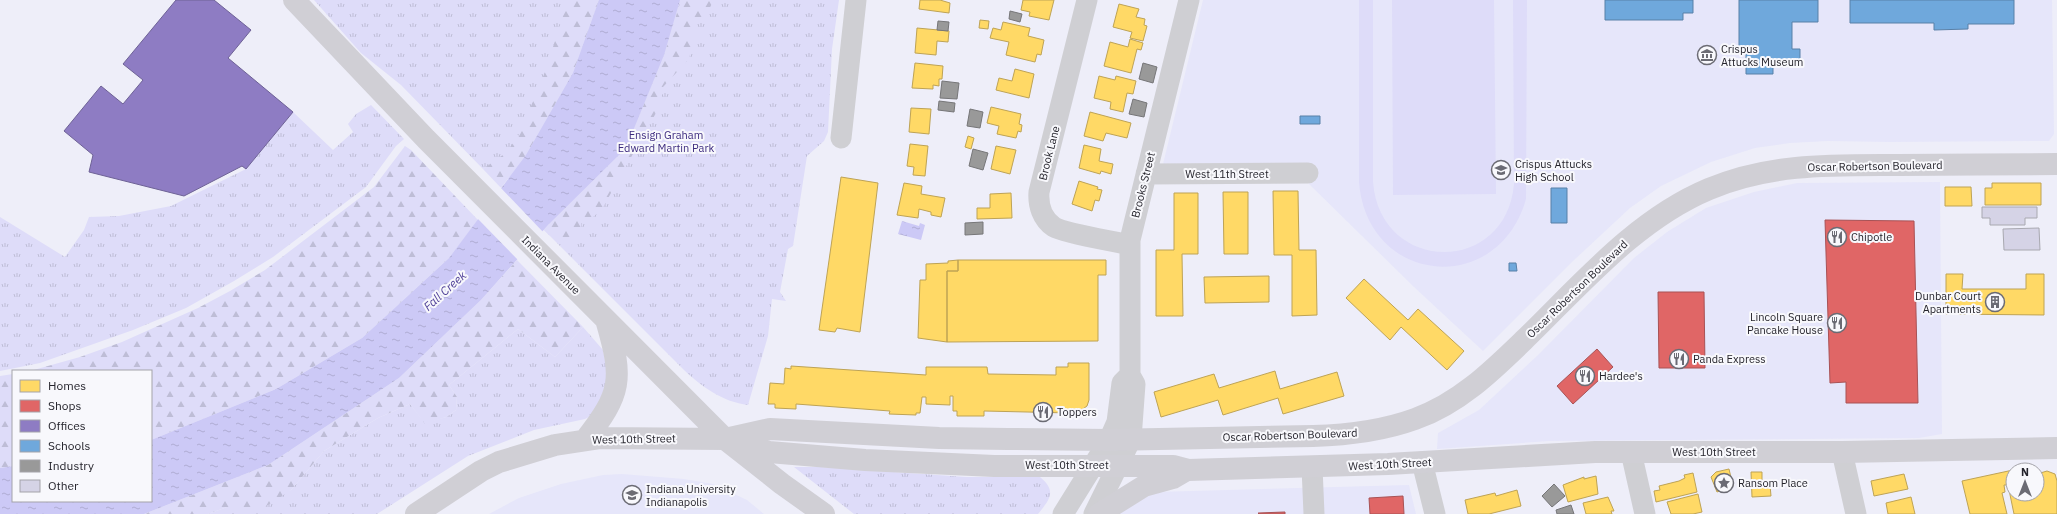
<svg xmlns="http://www.w3.org/2000/svg" width="2057" height="514" font-family="'IBM Plex Sans',sans-serif">
<style>
.built{fill:#e6e6fa}
.grass{fill:url(#grass-tufts)}
.forest{fill:url(#forest-firs)}
.pitch{fill:#dedcf9}
.water{fill:url(#water-ripples)}
.pier{fill:#eeeef9}
.homes{fill:#ffd966;stroke:#bea355}
.shops{fill:#e06666;stroke:#a85255}
.offices{fill:#8e7cc3;stroke:#6e6296}
.schools{fill:#6fa8dc;stroke:#5980a7}
.industry{fill:#999;stroke:#767678}
.building{fill:#d5d3e6;stroke:#a8a8b0}
.lines{fill:none;stroke-linecap:round;stroke-linejoin:round}
.minor{stroke:#cfcfd3;stroke-width:21}
.major{stroke:#d0cfd5;stroke-width:22}
.labels{text-anchor:middle;stroke-width:4;stroke-linejoin:round;paint-order:stroke}
.poi-label{font-size:11px;fill:#25242c;stroke:#f8f8fc;text-anchor:start}
.park-label{font-size:11px;fill:#3d2b7f;stroke:#f8f8fc}
.street-label{font-size:11px;fill:#25242c;stroke:#f8f8fc}
.water-label{font-size:12px;font-style:italic;fill:#524399;stroke:#f8f8fc}
</style>
<defs>
<pattern id="grass-tufts" width="24" height="20" patternUnits="userSpaceOnUse"><rect width="24" height="20" fill="#dedcf9"/><path d="M3 7l-1-3M5 7V3M7 7l1-3M15 17l-1-3M17 17v-4M19 17l1-3" fill="none" stroke="#bebdd6"/></pattern>
<pattern id="forest-firs" width="22" height="20" patternUnits="userSpaceOnUse"><rect width="22" height="20" fill="#dedcf9"/><path d="M5 1l3.5 6h-7zM16 11l3.5 6h-7z" fill="#bebdd6"/></pattern>
<pattern id="water-ripples" width="26" height="14" patternUnits="userSpaceOnUse"><rect width="26" height="14" fill="#ccc9f6"/><path d="M2 4q2-2 4 0t4 0M15 11q2-2 4 0t4 0" fill="none" stroke="#afacd3"/></pattern>
</defs>
<rect width="100%" height="100%" fill="#eeeef9"/>
<path class="built" d="M1203 0H2052L2054 134 2049 141 1890 142 1828 141 1790 143 1755 148 1711 162 1661 186 1630 208 1572 262 1483 351 1414 287 1309 184 1308 163 1163 164Z
M1940 182 1942 434 1919 438 1549 441 1437 449 1438 433 1479 410 1537 356 1634 258 1667 232 1706 208 1754 192 1797 183Z
M622 474 684 479 713 484 747 500 764 514H489L519 498 561 484 603 475Z
M1409 485 1416 514H1115L1155 492Z"/>
<path class="grass" d="M314 0H839L832 49 828 132 824 141 807 156 793 246 788 249 780 292 786 301 772 299 768 336 748 405C723 402 702 387 684 370L544 230 549 224 493 163 483 169 401 85 361 53Z
M371 105 404 139 396 146 366 187 273 257 234 281 186 308 133 330 40 363 0 371V217L65 257 84 230 89 217 119 216 171 206 246 169 293 112 333 150 353 132 348 124 356 114Z
M583 327 603 350 608 375 597 413 585 419 534 430 468 456 377 514H208L227 507H244L291 490 324 451 378 418 410 404 425 423 446 417 456 410 457 397 449 385 518 329 555 357Z
M794 467H821L966 477H1040C1057 491 1050 499 1038 514H854Z"/>
<path class="forest" d="M568 0H599L573 73 526 155 501 188 483 169 507 152 520 133 545 72Z
M681 0H714L708 11 696 24 689 59 663 87 661 104 602 209 593 217 581 222V232L566 242 549 235 544 230 626 148 664 55Z
M405 146 411 150 478 220 449 258 362 338 276 389 151 440V371H30L80 357 122 342 198 308 230 291 265 270 374 187Z
M517 260 583 327 555 357 518 329 449 385 457 397 456 410 446 417 425 424 410 404 378 418 324 451 291 490 262 509 227 507 208 514H144L268 465 399 378 481 300Z
M13 374V466L0 468V376Z"/>
<path class="pitch" d="M1359 0H1373V182C1380 274 1506 276 1514 184L1513 0H1527L1526 199C1498 298 1367 285 1359 182Z
M1392 0H1494L1496 194 1393 195Z"/>
<path class="water" d="M599 0H680L664 55 626 148 549 224 481 300 399 378 268 465 144 514H0V468L13 466V501H151V440L276 389 362 338 449 258 526 155 573 73Z
M902 221 919 226 920 223 925 225 921 240 898 234Z"/>
<path class="pier" d="M500 187 544 233 519 261 477 218Z"/>
<path class="homes" d="M920 0H940L950 3 949 13 919 9Z
M1023 0H1054L1049 20 1029 16 1030 12 1021 10Z
M1119 4 1139 9 1136 17 1145 19 1144 25 1147 26 1143 41 1130 38 1132 32 1113 27Z
M980 20 989 21 988 29 979 28Z
M1003 22 1030 28 1028 36 1044 40 1041 55 1037 54 1035 62 1006 55 1009 42 990 38 993 28 1001 30Z
M917 28 949 31 948 42 937 41 936 55 915 53Z
M1130 39 1143 43 1141 50 1137 49 1131 73 1104 66 1110 42 1128 47Z
M915 63 943 66 942 79H939V86L933 85V89L912 88Z
M1015 69 1034 74 1029 98 996 90 999 78 1012 81Z
M1099 76 1115 80 1116 76 1136 81 1133 94 1127 93 1123 112 1110 109 1111 102 1094 98Z
M991 107 1021 114 1019 124 1022 125 1021 132 1018 131 1016 138 997 134 999 126 987 123Z
M911 108 931 109 929 134 909 132Z
M1090 112 1131 123 1127 138 1106 133 1103 141 1084 136Z
M968 136 974 138 971 149 965 147Z
M910 144 928 146 925 176 913 175 914 167 907 166Z
M1084 145 1101 149 1099 161 1113 164 1111 174 1101 171 1100 174 1079 168Z
M996 146 1016 150 1010 174 991 169Z
M841 177 878 183 860 332 837 328 835 332 819 330Z
M1079 181 1098 187 1097 189 1102 190 1099 201 1095 200 1092 211 1072 204Z
M904 183 922 186 921 194 945 198 941 217 931 215V212L919 209 918 218 897 215Z
M1992 183H2041V205H1985V188H1992Z
M1945 187H1971L1972 206H1945Z
M1273 191H1298L1299 250H1316L1317 315 1292 316V255H1274Z
M1223 192H1248V254H1224Z
M1011 193 1012 218 977 219V208H990V194Z
M1174 193H1198V254H1182L1183 316H1156V250H1174Z
M958 260H1106V275H1098V341L947 342V271H958Z
M958 260V271H947V342L918 338 920 280H926V264L948 263V261Z
M1946 274H1963L1962 289H2026V274H2044V315L1946 314Z
M1269 276V302L1205 303 1204 277Z
M1364 279 1408 320 1418 309 1464 351 1447 370 1401 327 1390 340 1346 298Z
M1068 363H1089V400L1087 406 1080 411 1070 413 984 411V416H957V411H953V396H950V405L926 404V397H922L920 413H916V415L889 414 890 411 796 404V409L775 408V404H768L770 383 784 384 785 368 791 369V366L926 375V367H987L988 374 1056 375V367H1068Z
M1275 371 1280 389 1337 372 1344 396 1283 414 1278 398 1223 415 1218 400 1161 417 1154 392 1214 374 1219 388Z
M1729 469 1733 486 1717 492 1711 477 1716 472Z
M2013 470V494H2037V474L2047 471 2055 474 2057 481V514H2014L2008 485H2004L2005 492 2002 493 2007 514H1970L1962 481Z
M1751 472H1762V485H1770L1771 496 1752 497Z
M1693 473 1697 492 1656 502 1654 491 1660 490 1659 486 1679 481 1685 478 1684 475Z
M1904 474 1908 489 1874 496 1871 481Z
M1596 476 1598 494 1568 502 1563 485 1584 477V479Z
M1517 490 1521 506 1489 514H1468L1465 500 1495 493 1496 496Z
M1698 494 1702 512 1693 514H1671L1667 502Z
M1608 497 1614 511H1611L1612 514H1586L1583 503Z
M1911 497 1915 514H1888L1886 503Z"/>
<path class="shops" d="M1825 220 1914 221 1918 403H1846V382L1830 383Z
M1658 292H1704L1705 368H1659Z
M1597 349 1613 367 1573 404 1557 386Z
M1403 496 1404 514H1370L1369 498Z
M1285 512V514H1259L1258 513Z"/>
<path class="offices" d="M176 0H214L251 30 228 58 293 112 246 169 242 166 184 196 89 172 93 155 64 131 101 86 123 104 143 80 123 64Z"/>
<path class="schools" d="M1605 0H1693V13H1683V20H1605Z
M1739 0H1818V22H1792V49H1800V64H1773V74H1746V51H1739Z
M1850 0H2014V24H1968V29L1934 30V23H1850Z
M1300 116H1320V124H1300Z
M1551 188H1567V223H1551Z
M1509 263H1516L1517 271H1509Z"/>
<path class="industry" d="M1010 11 1022 14 1020 22 1009 19Z
M938 21 949 22 948 31 937 30Z
M1143 63 1157 67 1153 83 1139 79Z
M942 81 959 83 957 99 940 98Z
M1133 99 1147 103 1144 117 1129 114Z
M939 101 955 103 954 112 938 110Z
M970 109 983 112 980 128 967 126Z
M973 149 988 153 983 170 969 166Z
M983 222V234L965 235V223Z
M1554 484 1565 496 1552 507 1542 496Z
M1571 505 1574 514H1557L1556 510Z"/>
<path class="building" d="M1982 207H2037V218H2025V225H1990V218H1982Z
M2039 228 2040 250H2004L2003 229Z"/>
<g class="lines">
<path class="minor" d="M1087 0 1039 192C1038 205 1042 219 1054 227 1066 234 1114 241 1130 245
M841 138 856 0
M1146 174 1308 173
M1631 452 1645 514
M1842 452 1856 514
M1422 462 1435 514
M1312 467 1314 514
M1063 514 1109 440 1117 422 1122 383 1130 375
M1094 514 1131 439 1135 384 1130 375V240L1189 0"/>
<path class="major" d="M294 0 426 139 725 439 782 484 824 514
M585 440C622 393 623 379 607 323
M729 440 769 452 865 460 994 466H1173L1188 470 1388 464 1595 452H1842L2057 448
M416 514 481 471 499 462 555 445 601 438 725 439 770 429 939 438 1008 439 1109 440 1313 436C1348 435 1382 431 1415 419 1458 404 1491 372 1523 341 1580 286 1635 220 1709 189 1770 163 1834 165 1898 165 1951 165 2004 164 2057 164
M1099 514 1144 486 1173 478 1185 471"/>
</g>
<defs>
<g id="museum-ring" transform="scale(1)"><circle r="9.5" fill="#f8f8fc" stroke="#6b6b74" stroke-width="1.5"/><path d="M0-6L6-3V-2H-6V-3ZM-5-1h2V3h-2ZM-1-1h2V3h-2ZM3-1h2V3H3ZM-6 4H6V6H-6Z" fill="#6b6b74"/></g>
<g id="school-ring" transform="scale(1)"><circle r="9.5" fill="#f8f8fc" stroke="#6b6b74" stroke-width="1.5"/><path d="M0-5L7-2L0 1L-7-2ZM-4 1L0 2.5L4 1V4Q0 6-4 4Z" fill="#6b6b74"/></g>
<g id="restaurant-ring" transform="scale(1)"><circle r="9.5" fill="#f8f8fc" stroke="#6b6b74" stroke-width="1.5"/><path d="M-5-6h1v4h1v-4h1v4h1v-4h1v5L-1.5 .5V6h-2V.5L-5-1ZM5-6V6H3V1.5H1.5Q1.5-4 5-6Z" fill="#6b6b74"/></g>
<g id="building-ring" transform="scale(1)"><circle r="9.5" fill="#f8f8fc" stroke="#6b6b74" stroke-width="1.5"/><path d="M-4-6H4V6H1V3H-1V6H-4ZM-2.5-4.3h1.7v1.8h-1.7ZM.8-4.3h1.7v1.8H.8ZM-2.5-1h1.7V.8h-1.7ZM.8-1h1.7V.8H.8Z" fill="#6b6b74"/></g>
<g id="sight-ring" transform="scale(1)"><circle r="9.5" fill="#f8f8fc" stroke="#6b6b74" stroke-width="1.5"/><path d="M0-6L1.8-2.2L6-1.7L2.9 1.2L3.7 5.4L0 3.3L-3.7 5.4L-2.9 1.2L-6-1.7L-1.8-2.2Z" fill="#6b6b74"/></g>
<g id="university-ring" transform="scale(1)"><circle r="9.5" fill="#f8f8fc" stroke="#6b6b74" stroke-width="1.5"/><path d="M0-5L7-2L0 1L-7-2ZM-4 1L0 2.5L4 1V4Q0 6-4 4Z" fill="#6b6b74"/></g>
</defs>
<g fill-rule="evenodd">
<use href="#museum-ring" x="1707" y="55"/>
<use href="#school-ring" x="1501" y="170"/>
<use href="#restaurant-ring" x="1837" y="237"/>
<use href="#building-ring" x="1995" y="302"/>
<use href="#restaurant-ring" x="1837" y="323"/>
<use href="#restaurant-ring" x="1679" y="359"/>
<use href="#restaurant-ring" x="1585" y="376"/>
<use href="#restaurant-ring" x="1043" y="412"/>
<use href="#sight-ring" x="1724" y="483"/>
<use href="#university-ring" x="632" y="495"/>
</g>
<g class="labels">
<g class="poi-label">
<text x="1721" y="53">Crispus<tspan x="1721" dy="13">Attucks Museum</tspan></text>
<text x="1515" y="168">Crispus Attucks<tspan x="1515" dy="13">High School</tspan></text>
<text x="1851" y="241">Chipotle</text>
<text x="1981" y="300" text-anchor="end">Dunbar Court<tspan x="1981" dy="13">Apartments</tspan></text>
<text x="1823" y="321" text-anchor="end">Lincoln Square<tspan x="1823" dy="13">Pancake House</tspan></text>
<text x="1693" y="363">Panda Express</text>
<text x="1599" y="380">Hardee's</text>
<text x="1057" y="416">Toppers</text>
<text x="1738" y="487">Ransom Place</text>
<text x="646" y="493">Indiana University<tspan x="646" dy="13">Indianapolis</tspan></text>
</g>
<g class="park-label">
<text x="666" y="139">Ensign Graham<tspan x="666" dy="13">Edward Martin Park</tspan></text>
</g>
<g class="street-label">
<text transform="translate(1049 153) rotate(-76)" y="4">Brook Lane</text>
<text transform="translate(1875 166) rotate(-1)" y="4">Oscar Robertson Boulevard</text>
<text x="1227" y="178">West 11th Street</text>
<text transform="translate(1143 185) rotate(-76)" y="4">Brooks Street</text>
<text transform="translate(551 265) rotate(45)" y="4">Indiana Avenue</text>
<text transform="translate(1577 289) rotate(-44)" y="4">Oscar Robertson Boulevard</text>
<text transform="translate(1290 435) rotate(-2)" y="4">Oscar Robertson Boulevard</text>
<text transform="translate(634 439) rotate(-1)" y="4">West 10th Street</text>
<text x="1714" y="456">West 10th Street</text>
<text transform="translate(1390 464) rotate(-3)" y="4">West 10th Street</text>
<text x="1067" y="469">West 10th Street</text>
</g>
<g class="water-label">
<text transform="translate(445 291) rotate(-42)" y="4">Fall Creek</text>
</g>
</g>
<rect x="12" y="370" width="140" height="132" fill="#f8f8fc" stroke="#a4a3a9"/>
<rect x="20" y="380" width="20" height="12" fill="#ffd966" stroke="#a4a3a9"/>
<text x="48" y="390" font-size="12" fill="#25242c">Homes</text>
<rect x="20" y="400" width="20" height="12" fill="#e06666" stroke="#a4a3a9"/>
<text x="48" y="410" font-size="12" fill="#25242c">Shops</text>
<rect x="20" y="420" width="20" height="12" fill="#8e7cc3" stroke="#a4a3a9"/>
<text x="48" y="430" font-size="12" fill="#25242c">Offices</text>
<rect x="20" y="440" width="20" height="12" fill="#6fa8dc" stroke="#a4a3a9"/>
<text x="48" y="450" font-size="12" fill="#25242c">Schools</text>
<rect x="20" y="460" width="20" height="12" fill="#999999" stroke="#a4a3a9"/>
<text x="48" y="470" font-size="12" fill="#25242c">Industry</text>
<rect x="20" y="480" width="20" height="12" fill="#d5d3e6" stroke="#a4a3a9"/>
<text x="48" y="490" font-size="12" fill="#25242c">Other</text>
<g transform="translate(2025 482)"><circle r="19" fill="#f8f8fc" stroke="#a4a3a9"/>
<path d="M0-3L7 15L0 10L-7 15Z" fill="#6b6b74"/>
<text y="-6" font-size="11" font-weight="bold" text-anchor="middle" fill="#25242c">N</text>
</g>
</svg>
